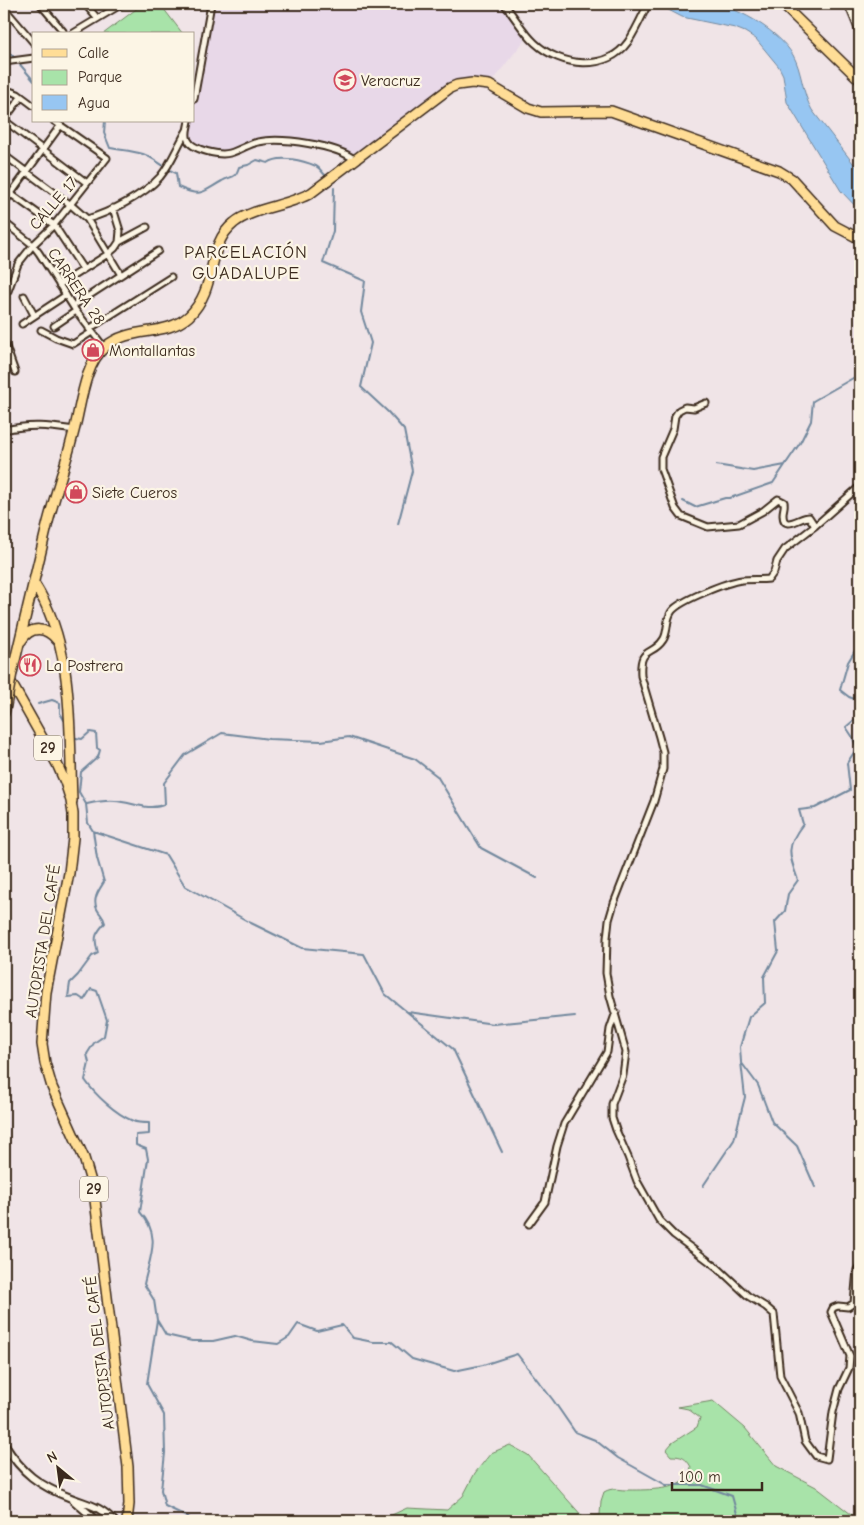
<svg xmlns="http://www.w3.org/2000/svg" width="864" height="1525" font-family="'Comic Neue',sans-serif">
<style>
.built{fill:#e8d8e8}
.green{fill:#a8e3a9;stroke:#728664}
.water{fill:#97c6f2;stroke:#72889d}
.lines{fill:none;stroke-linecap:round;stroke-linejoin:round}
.stream{stroke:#72889d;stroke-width:2}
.minor-casing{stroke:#3b2a1e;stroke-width:9}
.tertiary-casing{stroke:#3b2a1e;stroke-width:10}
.secondary-casing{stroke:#3b2a1e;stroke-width:11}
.primary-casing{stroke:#3b2a1e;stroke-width:12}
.trunk-casing{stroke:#3b2a1e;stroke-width:12}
.minor{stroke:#fcf5e5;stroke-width:5}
.tertiary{stroke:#fcf5e5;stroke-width:6}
.secondary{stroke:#fcf5e5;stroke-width:8}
.primary{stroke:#ffdd96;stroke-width:9}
.trunk{stroke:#ffdd96;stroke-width:9}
.primary-bridge-casing{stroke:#3b2a1e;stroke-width:12;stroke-linecap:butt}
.primary-bridge{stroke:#ffdd96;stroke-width:9}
.labels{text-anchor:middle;stroke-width:4.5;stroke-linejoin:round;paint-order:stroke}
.shield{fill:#fcf5e5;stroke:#75675a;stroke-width:1}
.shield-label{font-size:15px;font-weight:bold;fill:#3b2a1e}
.poi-label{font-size:16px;fill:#3b2a1e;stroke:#fcf5e5;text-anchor:start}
.street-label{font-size:16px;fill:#3b2a1e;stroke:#fcf5e5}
.neighbourhood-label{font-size:18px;letter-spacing:1px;fill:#3b2a1e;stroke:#fcf5e5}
</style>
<rect width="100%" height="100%" fill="#f0e4e7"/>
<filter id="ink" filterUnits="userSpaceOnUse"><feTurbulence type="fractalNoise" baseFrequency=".02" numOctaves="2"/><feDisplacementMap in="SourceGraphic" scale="10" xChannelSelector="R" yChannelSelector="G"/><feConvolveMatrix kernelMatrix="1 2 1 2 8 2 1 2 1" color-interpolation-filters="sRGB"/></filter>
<g filter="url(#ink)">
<path class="built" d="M211 4H504L528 36 489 85H457L355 161 349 155 291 141H270L223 154 190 143 187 130 189 121H194V99Z"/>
<path class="green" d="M143 4H160L183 34H103Z
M713 1401 745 1428 776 1466 816 1487 860 1521H382L383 1519 407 1508 447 1510 463 1496 475 1473 491 1453 510 1445 528 1455 583 1517 600 1515 601 1501 604 1492C613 1487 617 1490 626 1490 642 1490 676 1491 687 1478 689 1476 690 1471 691 1467 686 1458 682 1456 671 1456L666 1450 672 1443 697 1427 700 1418 688 1409 678 1407Z"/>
<path class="water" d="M657 4C674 4 698 1 714 4 742 9 779 32 793 55 802 71 802 93 812 110L860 172V211L841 191 787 102 783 75 779 67 756 39 745 32 735 28 682 17Z"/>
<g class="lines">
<path class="stream" d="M4 51 12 55 34 81
M105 121 104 133 110 148C121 150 133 151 143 154 155 158 164 168 176 173L178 187C202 198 202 192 222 181 232 175 235 180 239 167L248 165 257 160 268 163C280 154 304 161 316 166 320 168 322 172 325 175
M334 188 333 231 323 263 365 281 361 312 371 343 361 387 388 412 404 430 412 471 398 524
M716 465 753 471 785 465 800 443 811 421 813 401 860 374
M683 501 695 507 725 498H730L773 483 785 465
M860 609 858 613 860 624
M860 630 855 638 856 649 848 662 840 690 849 697 860 701
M38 704 52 700 60 703V713L64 720
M76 738 82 739 90 732 96 733 97 748 100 750 98 757 81 772 79 792 86 804 88 823 93 831 97 858 104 882C99 890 92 899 97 909 100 915 103 915 105 923 94 935 94 938 98 953L92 956 78 975 70 983 68 997 78 996 84 1000 91 989 97 991 107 1020 104 1036 94 1043 87 1054 89 1063 85 1080C95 1095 116 1114 133 1121 137 1123 144 1123 149 1123V1134L136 1135V1145L146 1149 148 1159 140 1212C162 1236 150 1256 144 1284L154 1300 157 1320 166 1335 192 1341H213L235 1336 252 1341 278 1344 289 1337 298 1324 317 1331 342 1325 353 1338 373 1342H392L412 1359 454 1371 483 1365 517 1354 553 1400 575 1432 595 1440 618 1458 666 1485H702L732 1496 739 1521
M87 804C96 802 105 800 115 801 132 802 149 812 165 804L164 783 185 755 222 733 269 739 321 741 349 737 415 759 437 776 481 848 537 878
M93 831 166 855 185 886 251 923 302 948 364 954 385 994 453 1049 502 1152
M408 1012 494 1024 575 1016
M703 1186 734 1140 745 1097 741 1062
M815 1187 797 1146 772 1122 758 1085 741 1062 740 1047 749 1017 765 1003 764 977 778 951 775 922 785 911 788 894 798 880C789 855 785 847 803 824L799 810 815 808 850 790 847 763 857 748 852 736 846 727 860 715
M157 1320 147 1384 164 1415 165 1453 161 1490 165 1506 188 1517 192 1521"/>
<g class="minor-casing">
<path id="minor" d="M40 4 63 31
M85 4 97 18
M504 4C515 17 523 32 535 43 561 67 606 72 628 42 636 30 642 16 648 4
M4 8 34 43
M72 34 122 4
M4 62 34 58
M4 89 18 94 34 106
M194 99 211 4
M4 120 87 183
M4 120 21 97
M189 121C188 127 185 134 188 140 192 150 220 156 230 153 240 150 249 144 258 142 281 137 337 145 355 160
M4 155 71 205 87 219 121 275
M4 189 54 225 83 269
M4 203 60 126
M113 208 120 231 119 242
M87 219C109 213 144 195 160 177 171 164 178 145 187 130
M4 222 33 245 39 253 76 311 104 347
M59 285 108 254 115 248 119 242 147 227
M4 292 8 291 18 264 33 245 54 225 107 158 54 121
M24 296 34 315
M73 306 158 251
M22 324 66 295
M54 326 76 311
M89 329 171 277
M41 330 56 338 73 344 92 332
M4 341 15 372
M4 364H11
M706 403 694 408 685 407 679 410 675 416 673 429 661 457V469L675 508 681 516 708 527 739 524 763 511 778 499 784 502C785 507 783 509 783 514 783 533 801 516 809 517L815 526
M4 430C31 424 47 426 75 430
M860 486 815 526 785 549 777 561 774 572 769 579C760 580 751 579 742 580 727 582 681 600 672 611 665 620 669 632 663 640 652 657 639 645 641 676L659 737 663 752V769L654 801 614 903 609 920 607 938 606 973 610 996 626 1052 623 1075 612 1104V1118L616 1130 628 1157 637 1181 659 1220 674 1235 718 1268 748 1296 766 1307 774 1314 780 1376 799 1413 805 1441 816 1456 827 1459 833 1412 839 1389 849 1368 850 1356 831 1312 833 1308 838 1306 848 1307 854 1303 857 1270 860 1265
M529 1224 545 1202 557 1146 564 1124 607 1052 610 1029 616 1012"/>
</g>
<g class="tertiary-casing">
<path id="tertiary" d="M4 1444C22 1473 39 1486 71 1498 89 1505 100 1506 114 1521
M73 1500 97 1521"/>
</g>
<g class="secondary-casing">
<path id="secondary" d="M849 4 860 31"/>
</g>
<g class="primary-casing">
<path id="primary" d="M782 4 860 80
M34 583C75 647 69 728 72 801
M21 641C31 625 46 627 57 640
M12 673C24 624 35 575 47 526 55 494 66 463 74 431 81 406 84 364 105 347 131 325 164 338 189 316 219 287 205 246 234 223 252 208 288 206 311 193L450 88 457 85 472 83 489 85 528 108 541 112 611 111 779 171 792 179 835 226 860 239
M4 713 6 705"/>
</g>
<g class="trunk-casing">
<path id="trunk" d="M4 670 57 764 65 782 71 801 73 814V838L69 873 46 992 42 1044 45 1063 52 1087 84 1158 94 1192 128 1467 129 1504 127 1521"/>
</g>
<use href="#minor" class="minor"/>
<use href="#tertiary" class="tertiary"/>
<use href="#secondary" class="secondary"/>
<use href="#primary" class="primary"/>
<use href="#trunk" class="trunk"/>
<g class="primary-bridge-casing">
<path id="primary-bridge" d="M6 705 12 673"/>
</g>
<use href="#primary-bridge" class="primary-bridge"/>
</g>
</g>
<defs>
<g id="school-ring" transform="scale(1.125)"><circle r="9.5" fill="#fcf5e5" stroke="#d1495b" stroke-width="1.5"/><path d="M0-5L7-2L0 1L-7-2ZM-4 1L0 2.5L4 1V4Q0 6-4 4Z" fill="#d1495b"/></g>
<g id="shop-ring" transform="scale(1.125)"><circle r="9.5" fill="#fcf5e5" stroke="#d1495b" stroke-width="1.5"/><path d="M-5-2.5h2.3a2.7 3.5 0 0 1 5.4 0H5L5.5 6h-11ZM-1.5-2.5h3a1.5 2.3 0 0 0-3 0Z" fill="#d1495b"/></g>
<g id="restaurant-ring" transform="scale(1.125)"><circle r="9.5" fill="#fcf5e5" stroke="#d1495b" stroke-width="1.5"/><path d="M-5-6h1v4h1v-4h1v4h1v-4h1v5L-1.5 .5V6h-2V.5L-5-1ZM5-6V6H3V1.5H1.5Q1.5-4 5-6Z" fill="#d1495b"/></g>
</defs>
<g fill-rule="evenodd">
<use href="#school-ring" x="345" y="80"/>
<use href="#shop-ring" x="93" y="350"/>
<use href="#shop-ring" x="76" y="492"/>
<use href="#restaurant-ring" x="30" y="665"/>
</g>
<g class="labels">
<g class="shield">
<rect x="34" y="735.5" width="28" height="25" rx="4"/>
<rect x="80" y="1176.5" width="28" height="25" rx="4"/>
</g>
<g class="shield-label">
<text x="48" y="753">29</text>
<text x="94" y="1194">29</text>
</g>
<g class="poi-label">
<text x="361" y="86">Veracruz</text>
<text x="109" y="356">Montallantas</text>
<text x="92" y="498">Siete Cueros</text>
<text x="46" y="671">La Postrera</text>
</g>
<g class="street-label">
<text transform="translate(53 203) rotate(-49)" y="6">CALLE 17</text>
<text transform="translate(77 286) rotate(56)" y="6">CARRERA 28</text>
<text transform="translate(42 941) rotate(-81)" y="6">AUTOPISTA DEL CAFÉ</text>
<text transform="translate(99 1353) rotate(-97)" y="6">AUTOPISTA DEL CAFÉ</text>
</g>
<g class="neighbourhood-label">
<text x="246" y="258">PARCELACIÓN<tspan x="246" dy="21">GUADALUPE</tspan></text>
</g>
</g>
<rect width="864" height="1525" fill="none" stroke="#fcf5e5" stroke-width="20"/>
<rect x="10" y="10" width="844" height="1505" fill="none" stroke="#3b2a1e" stroke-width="2" filter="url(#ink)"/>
<rect x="32" y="32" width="162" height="90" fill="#fcf5e5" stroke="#afa495"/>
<rect x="42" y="49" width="25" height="8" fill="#ffdd96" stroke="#afa495"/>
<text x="78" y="58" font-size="15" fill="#3b2a1e">Calle</text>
<rect x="42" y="70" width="25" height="15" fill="#a8e3a9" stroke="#afa495"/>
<text x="78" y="82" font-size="15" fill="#3b2a1e">Parque</text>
<rect x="42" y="95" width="25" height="15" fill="#97c6f2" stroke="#afa495"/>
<text x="78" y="108" font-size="15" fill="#3b2a1e">Agua</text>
<g transform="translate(58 1468) rotate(331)" stroke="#fcf5e5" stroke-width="4" paint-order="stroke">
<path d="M0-4L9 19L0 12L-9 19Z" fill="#3b2a1e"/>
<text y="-8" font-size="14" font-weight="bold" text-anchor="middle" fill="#3b2a1e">N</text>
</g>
<path d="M672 1482v8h90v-8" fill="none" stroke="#3b2a1e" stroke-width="2.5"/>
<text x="679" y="1482" font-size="15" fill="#3b2a1e" stroke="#fcf5e5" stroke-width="4" paint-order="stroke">100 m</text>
</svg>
